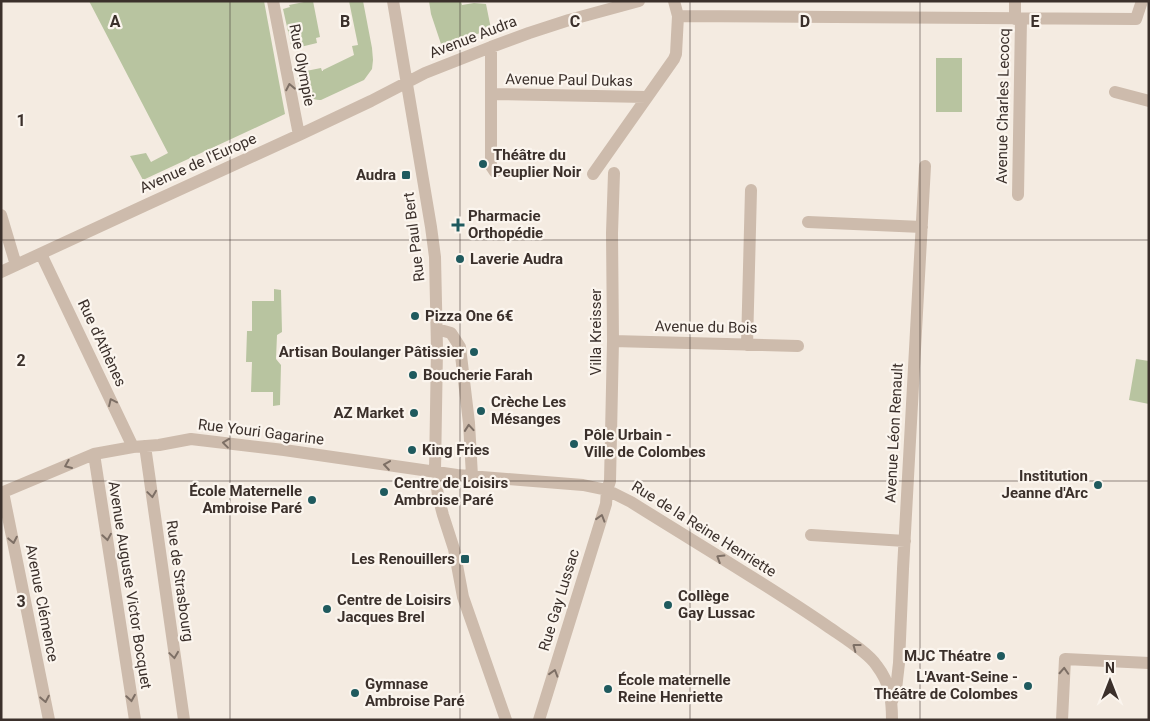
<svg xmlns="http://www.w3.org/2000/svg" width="1150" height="721" font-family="Roboto,sans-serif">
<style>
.green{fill:#b8c4a0}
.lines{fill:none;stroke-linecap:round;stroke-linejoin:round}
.minor{stroke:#cdbbac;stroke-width:12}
.oneway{stroke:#7d6f65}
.grid{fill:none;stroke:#3b302b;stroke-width:1;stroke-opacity:0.55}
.poi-dot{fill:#1f5a5e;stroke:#fbf5ee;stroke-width:2}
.labels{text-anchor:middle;stroke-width:4.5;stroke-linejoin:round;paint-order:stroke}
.street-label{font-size:15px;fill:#3b302b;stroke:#fbf5ee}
.poi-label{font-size:15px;font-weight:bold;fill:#3b302b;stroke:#fbf5ee;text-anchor:start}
.grid-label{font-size:16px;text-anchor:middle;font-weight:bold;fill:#3b302b;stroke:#fbf5ee;stroke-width:4.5;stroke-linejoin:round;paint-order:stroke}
</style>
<rect width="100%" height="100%" fill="#f4ebe1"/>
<path class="green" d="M89 1H264L285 114 143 180 130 156 146 153 151 162 168 153Z
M309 1H313L320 37 316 38 317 43 292 49 283 9 290 7 289 5Z
M349 1H363L372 48 373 60 372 69 364 80 321 100C314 101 303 94 300 88 298 84 298 79 297 75L301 74V72L321 68 322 71H323V70L354 55 352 46 358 45Z
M429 1H461L462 5 474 3 486 4 491 29 442 47 431 14Z
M936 58H962V112H936Z
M274 289 281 290 282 332 277 335 276 359 281 365 280 405 273 406V392H251L252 362H246L247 331H252V301H274Z
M1136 359 1149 361V404L1129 400Z"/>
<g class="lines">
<path class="minor" d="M273 1 299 135
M393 1 431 227 435 257 437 349 435 471 438 496 443 515 454 549 463 597 506 720
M678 16 1136 19 1142 1
M1015 19V1
M491 47V166L495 172
M1115 92 1149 101
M491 94 646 97
M593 174 674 59 676 54 678 16 674 1
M1018 195 1021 19
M1 215 16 265
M808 222 922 227
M41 254 133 447
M1 272 148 204 299 135 371 101 425 73 491 47 529 33 569 20 639 1
M437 329 451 333 460 347 469 423 472 476
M613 341 798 346
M747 345 751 190
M145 446 184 720
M94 454 135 720
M3 492 49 720
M1 493 94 454 133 447 159 445 191 439 284 450 457 475 583 485 607 490 631 502C696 543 763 582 827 626 841 636 868 652 877 666 890 683 892 699 892 720
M811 535 905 541
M892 701 896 689 899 663 903 569 925 166
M539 720 606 504 607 490 610 481 613 341 612 233 614 173
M1062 720 1065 659 1149 663"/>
</g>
<defs><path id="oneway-chevron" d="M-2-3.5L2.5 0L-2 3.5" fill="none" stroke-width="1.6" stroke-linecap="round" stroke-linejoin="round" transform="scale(1.25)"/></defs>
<g class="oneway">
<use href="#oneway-chevron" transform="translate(290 87) rotate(-101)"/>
<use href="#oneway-chevron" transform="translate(112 402) rotate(-115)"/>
<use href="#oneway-chevron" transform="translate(469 428) rotate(-95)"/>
<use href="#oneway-chevron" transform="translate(226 443) rotate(-173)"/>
<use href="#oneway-chevron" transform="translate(68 465) rotate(157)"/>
<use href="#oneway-chevron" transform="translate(387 465) rotate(-172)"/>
<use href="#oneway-chevron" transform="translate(152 494) rotate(82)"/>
<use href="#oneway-chevron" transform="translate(601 518) rotate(-73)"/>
<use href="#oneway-chevron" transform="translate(107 537) rotate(81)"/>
<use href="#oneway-chevron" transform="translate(13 540) rotate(79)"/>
<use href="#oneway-chevron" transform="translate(720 558) rotate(-148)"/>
<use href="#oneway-chevron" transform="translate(856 647) rotate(-143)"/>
<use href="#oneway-chevron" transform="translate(174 655) rotate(82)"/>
<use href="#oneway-chevron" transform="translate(1064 671) rotate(-87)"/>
<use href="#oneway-chevron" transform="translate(554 673) rotate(-73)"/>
<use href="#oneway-chevron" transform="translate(131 698) rotate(81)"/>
<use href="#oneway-chevron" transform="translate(45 699) rotate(79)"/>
</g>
<path class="grid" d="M230 1V720M460 1V720M690 1V720M920 1V720M1 240H1149M1 481H1149"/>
<g class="poi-dot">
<circle cx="483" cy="164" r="5"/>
<rect x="401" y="170" width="10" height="10" rx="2.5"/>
<path d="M455.5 217.5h5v5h5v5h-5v5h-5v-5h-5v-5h5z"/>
<circle cx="460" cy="259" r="5"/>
<circle cx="415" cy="316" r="5"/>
<circle cx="474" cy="352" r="5"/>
<circle cx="413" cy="375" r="5"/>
<circle cx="481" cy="411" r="5"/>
<circle cx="414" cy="413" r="5"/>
<circle cx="574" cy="444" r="5"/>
<circle cx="412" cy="450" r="5"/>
<circle cx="1098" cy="485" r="5"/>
<circle cx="384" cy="492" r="5"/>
<circle cx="312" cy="500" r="5"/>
<rect x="460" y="554" width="10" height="10" rx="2.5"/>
<circle cx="668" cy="605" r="5"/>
<circle cx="327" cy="609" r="5"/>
<circle cx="1001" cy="656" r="5"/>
<circle cx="1028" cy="686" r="5"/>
<circle cx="608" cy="689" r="5"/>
<circle cx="355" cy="693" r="5"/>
</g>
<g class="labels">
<g class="street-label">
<text transform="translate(473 37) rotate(-21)" y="5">Avenue Audra</text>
<text transform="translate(302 65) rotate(79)" y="5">Rue Olympie</text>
<text transform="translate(569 80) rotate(1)" y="5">Avenue Paul Dukas</text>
<text transform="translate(1003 106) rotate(-89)" y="5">Avenue Charles Lecocq</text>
<text transform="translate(198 163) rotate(-24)" y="5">Avenue de l'Europe</text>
<text transform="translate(414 237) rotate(-97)" y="5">Rue Paul Bert</text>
<text transform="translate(706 327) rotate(1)" y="5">Avenue du Bois</text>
<text transform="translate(596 332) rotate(-90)" y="5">Villa Kreisser</text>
<text transform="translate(102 343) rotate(65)" y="5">Rue d'Athènes</text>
<text transform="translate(261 432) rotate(7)" y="5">Rue Youri Gagarine</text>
<text transform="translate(894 433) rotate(-87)" y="5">Avenue Léon Renault</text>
<text transform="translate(704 529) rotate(32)" y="5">Rue de la Reine Henriette</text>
<text transform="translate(180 581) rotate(82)" y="5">Rue de Strasbourg</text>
<text transform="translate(130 585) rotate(81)" y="5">Avenue Auguste Victor Bocquet</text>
<text transform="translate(559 600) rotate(-73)" y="5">Rue Gay Lussac</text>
<text transform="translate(42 603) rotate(79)" y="5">Avenue Clémence</text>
</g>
<g class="poi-label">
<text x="493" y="160">Théâtre du<tspan x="493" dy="17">Peuplier Noir</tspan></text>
<text x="396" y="180" text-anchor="end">Audra</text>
<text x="468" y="221">Pharmacie<tspan x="468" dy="17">Orthopédie</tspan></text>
<text x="470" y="264">Laverie Audra</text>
<text x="425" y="321">Pizza One 6€</text>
<text x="464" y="357" text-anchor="end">Artisan Boulanger Pâtissier</text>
<text x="423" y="380">Boucherie Farah</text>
<text x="491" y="407">Crèche Les<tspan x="491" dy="17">Mésanges</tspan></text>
<text x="404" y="418" text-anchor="end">AZ Market</text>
<text x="584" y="440">Pôle Urbain -<tspan x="584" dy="17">Ville de Colombes</tspan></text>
<text x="422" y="455">King Fries</text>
<text x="1088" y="481" text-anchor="end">Institution<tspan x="1088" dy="17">Jeanne d'Arc</tspan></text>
<text x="394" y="488">Centre de Loisirs<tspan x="394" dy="17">Ambroise Paré</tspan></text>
<text x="302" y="496" text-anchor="end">École Maternelle<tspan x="302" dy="17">Ambroise Paré</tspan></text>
<text x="455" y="564" text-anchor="end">Les Renouillers</text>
<text x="678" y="601">Collège<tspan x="678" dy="17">Gay Lussac</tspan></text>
<text x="337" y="605">Centre de Loisirs<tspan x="337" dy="17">Jacques Brel</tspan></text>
<text x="991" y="661" text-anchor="end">MJC Théatre</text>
<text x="1018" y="682" text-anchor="end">L'Avant-Seine -<tspan x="1018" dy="17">Théâtre de Colombes</tspan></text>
<text x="618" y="685">École maternelle<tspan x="618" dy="17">Reine Henriette</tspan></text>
<text x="365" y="689">Gymnase<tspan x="365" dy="17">Ambroise Paré</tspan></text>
</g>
</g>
<g class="grid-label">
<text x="115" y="27">A</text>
<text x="345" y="27">B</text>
<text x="575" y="27">C</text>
<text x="805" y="27">D</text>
<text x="1035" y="27">E</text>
<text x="21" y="126">1</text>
<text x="21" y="366">2</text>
<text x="21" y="607">3</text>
</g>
<rect width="1150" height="721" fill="none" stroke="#3b302b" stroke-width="5"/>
<g transform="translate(1110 681)" stroke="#fbf5ee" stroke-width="4" paint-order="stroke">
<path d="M0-4L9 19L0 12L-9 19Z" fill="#3b302b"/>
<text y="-8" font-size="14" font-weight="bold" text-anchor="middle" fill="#3b302b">N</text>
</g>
</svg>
